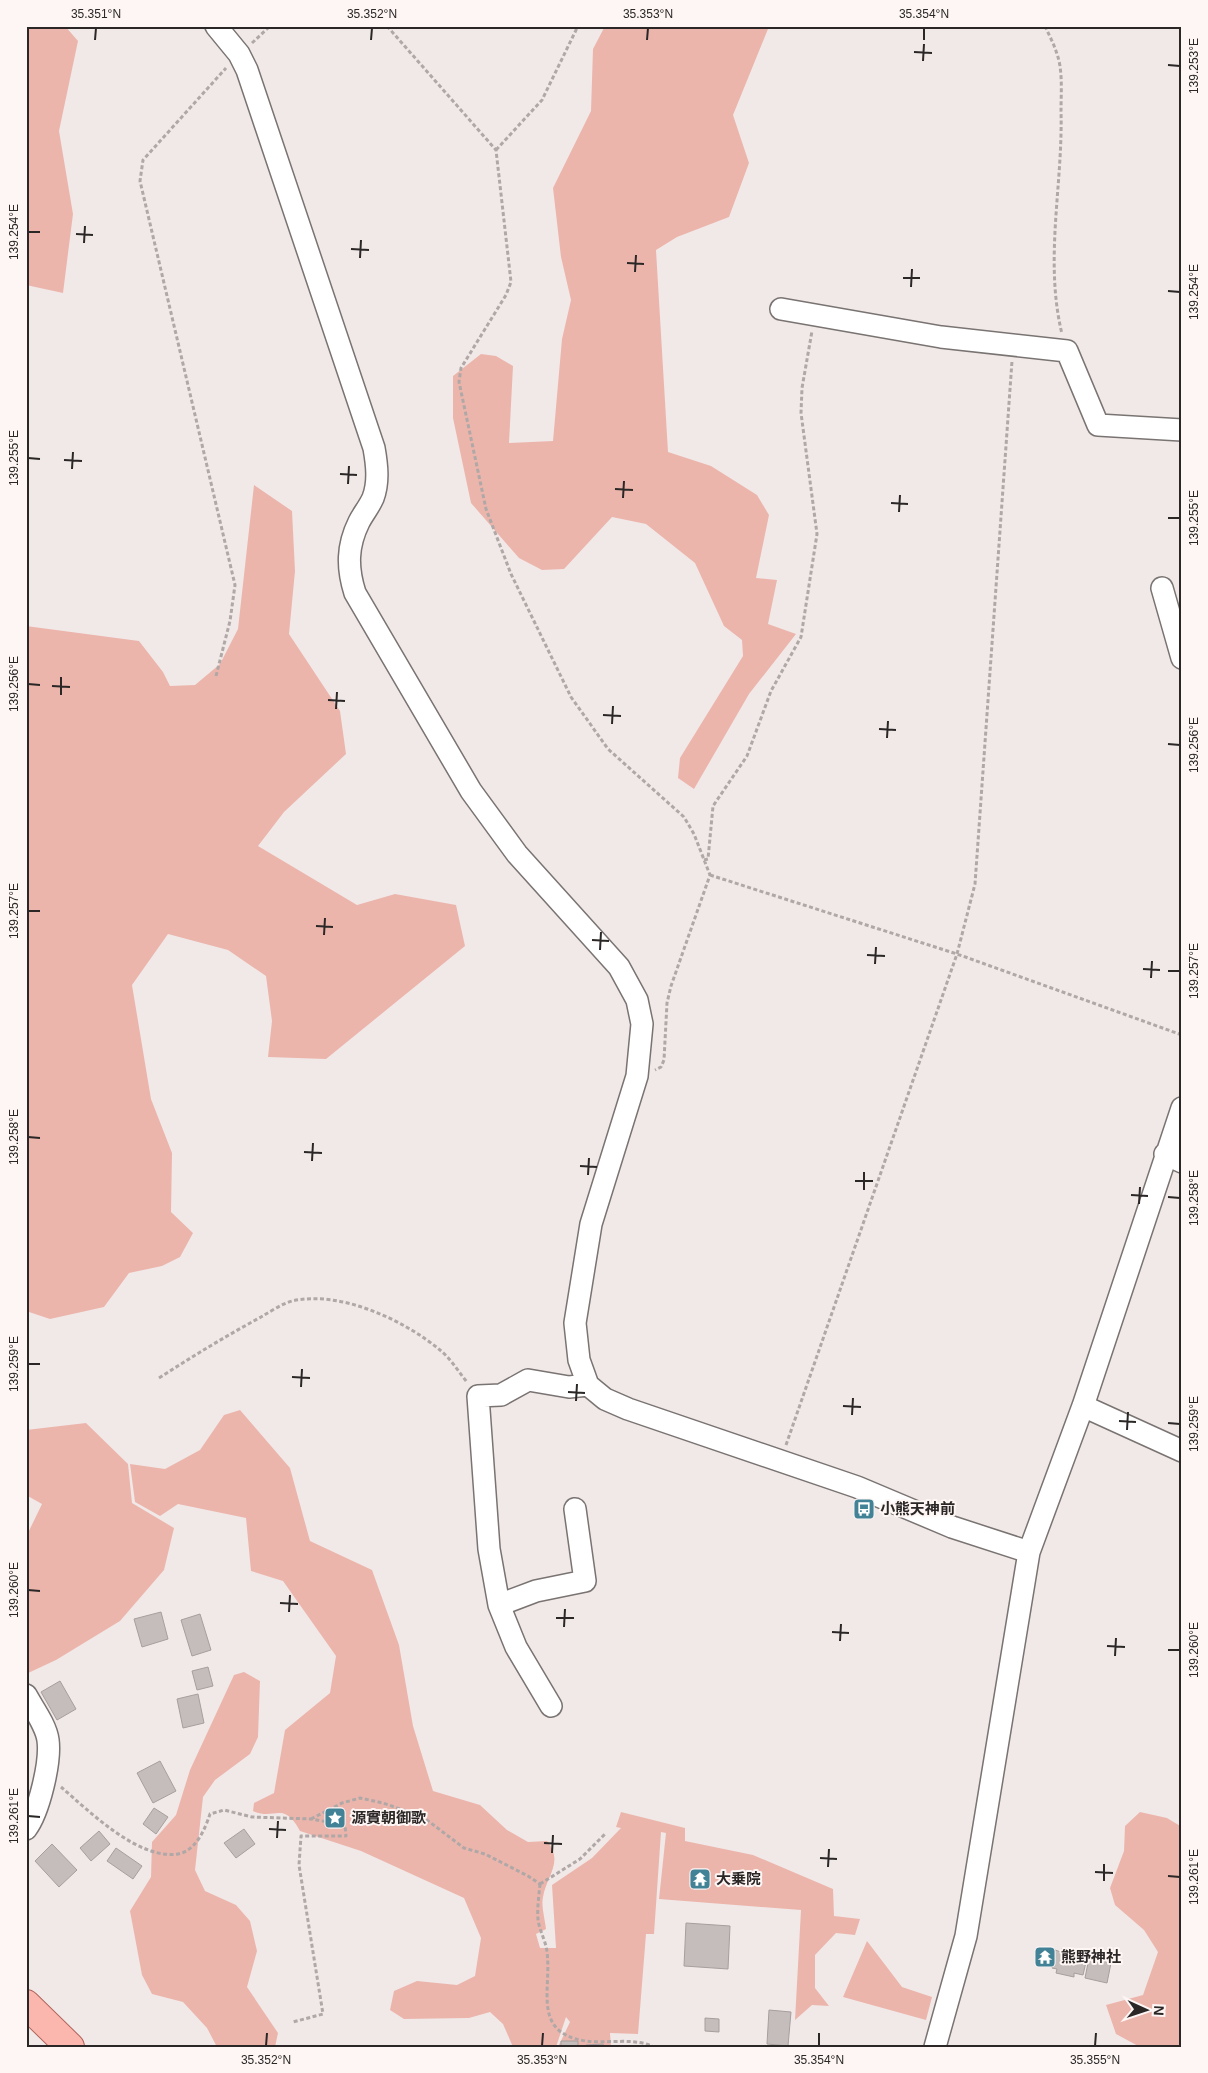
<svg xmlns="http://www.w3.org/2000/svg" width="1208" height="2073" font-family="Arial,'Noto Sans JP',sans-serif">
<style>
.green{fill:#ecb5ac}
.building{fill:#c4bdbc;stroke:#a69f9e}
.lines{fill:none;stroke-linecap:round;stroke-linejoin:round}
.minor-casing{stroke:#797372;stroke-width:24}
.major-casing{stroke:#b0655b;stroke-width:30}
.path{stroke:#afa8a7;stroke-width:3;stroke-dasharray:4 2.5;stroke-linecap:butt}
.minor{stroke:#fff;stroke-width:21}
.major{stroke:#fbb7ae;stroke-width:28}
.ticks{fill:none;stroke:#2a2726;stroke-width:2}
.labels{text-anchor:middle;stroke-width:4;stroke-linejoin:round;paint-order:stroke}
.poi-label{font-size:15px;font-weight:bold;fill:#2a2726;stroke:#fef6f5;text-anchor:start}
.neatline{fill:none;stroke:#2a2726;stroke-width:2}
.ticks-label{font-size:12px;text-anchor:middle;fill:#2a2726}
</style>
<rect width="100%" height="100%" fill="#f1e9e8"/>
<path class="green" d="M26 26H65L78 41 59 131 73 214 63 293 26 285Z
M605 26H771L768 29 733 115 749 163 729 217 677 237 656 250 668 452 711 466 757 495 769 515 756 578 777 580 768 624 796 634 749 694 694 789 678 778 680 758 743 656 742 640 724 626 695 563 646 524 612 517 564 569 542 570 519 558 471 503 453 418V376L481 354 496 356 513 366 509 443 553 441 562 339 571 300 561 257 553 188 591 111 593 49Z
M254 485 292 511 295 571 289 634 340 711 346 754 284 812 258 846 357 905 395 894 456 905 465 946 326 1059 268 1057 272 1021 266 976 228 950 168 934 132 985 151 1099 172 1153 171 1212 193 1233 180 1257 162 1266 129 1273 104 1307 50 1319 26 1311V626L139 641 163 672 170 686 195 685 220 664 238 629Z
M240 1410 290 1468 310 1541 372 1570 399 1645 413 1726 433 1791 480 1805 507 1830 528 1842 547 1841C564 1862 547 1875 543 1897 541 1906 545 1919 546 1929L536 1934 540 1948H556L552 1885 592 1858 621 1828 616 1827 621 1812 685 1828V1841L753 1855 833 1889 834 1916 860 1919 855 1935 836 1933 815 1955V1988L829 2006 812 2005 795 2020 801 1910 659 1899 666 1833 661 1832 654 1934H646L638 2034 610 2033 611 2047H558L570 2022 566 2017 556 2047H513L503 2024 490 2012 469 2018 404 2019 390 2010 394 1991 417 1981 457 1985 475 1976 481 1938 464 1898 361 1851 300 1831C283 1800 275 1821 253 1811L254 1803 274 1793 285 1730 330 1693 336 1656 283 1581 251 1571 246 1518 178 1504 160 1516 135 1502 130 1464 165 1469 200 1450 224 1415Z
M86 1423 128 1464 132 1503 174 1528 164 1570 120 1621 56 1660 26 1674V1537L42 1504 26 1495V1430Z
M244 1672 260 1681 258 1737 250 1754 215 1780 203 1797 195 1870 205 1891 236 1905 250 1921 257 1951 247 1987 278 2033 275 2047H217L207 2028 183 2002 152 1994 142 1975 130 1911 151 1877 152 1842 176 1815 190 1770 234 1675Z
M1140 1812 1167 1818 1182 1827V2047H1140L1116 2034 1106 2005 1143 1995 1158 1952 1144 1930 1115 1905 1110 1888 1124 1851 1125 1826Z
M867 1941 902 1987 932 1997 926 2020 843 1997Z"/>
<path class="building" d="M161 1612 168 1639 142 1647 134 1619Z
M200 1614 211 1650 192 1656 181 1620Z
M208 1667 213 1686 197 1690 192 1671Z
M60 1681 76 1709 57 1720 41 1692Z
M198 1694 204 1723 183 1728 177 1699Z
M160 1761 176 1791 153 1803 137 1773Z
M154 1808 168 1817 156 1834 143 1824Z
M244 1829 255 1844 236 1858 224 1843Z
M99 1831 110 1844 91 1861 80 1848Z
M52 1844 77 1870 59 1887 35 1861Z
M116 1848 142 1866 133 1879 107 1861Z
M686 1923 730 1926 728 1969 684 1966Z
M1062 1948 1079 1952 1078 1956 1087 1958 1083 1975 1074 1973V1977L1056 1973 1057 1969 1052 1968 1055 1950 1061 1952Z
M1089 1958 1111 1963 1107 1983 1085 1978Z
M769 2010 791 2012 788 2046 767 2044Z
M705 2018 719 2019V2032L705 2031Z
M561 2041H578V2047H561Z
M603 2044 604 2047H586V2045Z"/>
<g class="lines">
<g class="minor-casing">
<path id="minor" d="M216 26 239 54 247 70 374 448C377 465 379 482 373 498 369 507 363 514 359 522 347 546 347 568 355 593L471 791 517 854 619 967 637 1000 642 1024 637 1076 591 1224 575 1323 579 1360 588 1385 605 1399 628 1409 857 1487 952 1527 1029 1552
M781 309 941 337 1067 351 1098 425 1182 430
M1162 588 1182 658
M1165 1154 1182 1162
M1083 1406 1182 1451
M499 1605 536 1591 585 1581 575 1509
M26 1695C33 1708 46 1725 48 1740 51 1762 39 1812 26 1829
M551 1706 516 1647 499 1605 489 1549 478 1396 501 1395 528 1380 569 1387 588 1385
M935 2047 966 1936 1029 1552 1083 1406 1182 1108"/>
</g>
<g class="major-casing">
<path id="major" d="M26 2004 70 2047"/>
</g>
<path class="path" d="M387 26 496 150 511 282 506 295 461 368 459 382 486 509 511 574 571 697 608 749 684 817 694 834 710 875 671 986 667 1003 664 1060 661 1067 655 1070
M1045 26C1049 35 1054 44 1057 54 1063 71 1061 92 1061 111 1063 185 1044 260 1062 334
M252 43 270 26
M496 150 542 100 578 26
M216 676 230 621 235 585 140 181 143 160 226 68
M704 860 708 859 713 806 747 756 771 691 801 637 817 534 801 413 802 388 812 331
M710 875 957 954 1182 1035
M159 1378C193 1356 226 1336 261 1317 270 1312 281 1304 292 1301 340 1290 404 1320 440 1350 450 1358 458 1371 467 1382
M786 1445 957 954 975 884 1012 361
M61 1787C89 1811 138 1860 178 1854 196 1851 205 1829 210 1814L224 1810 252 1817 311 1819 345 1825 346 1836H301L299 1865 323 2014 293 2022
M311 1819 342 1803 360 1798 383 1803 423 1817 464 1848 485 1854 528 1876 540 1884
M540 1884C539 1895 537 1908 538 1919 539 1930 546 1941 547 1952 552 1989 531 2033 586 2041 607 2044 634 2037 654 2047
M540 1884 580 1859 605 1834"/>
<use href="#minor" class="minor"/>
<use href="#major" class="major"/>
</g>
<path class="ticks" d="M95 40 96 28M371 40 372 28M647 40 648 28M924 40V28M914 52 932 53M923 61 924 44M1168 65 1180 66M28 232H40M76 234 93 235M84 243 85 226M351 249 369 250M360 258 361 240M627 263 644 264M635 272 636 255M903 278H920M911 287 912 269M1168 291 1180 292M28 458 40 459M64 460 82 461M72 469 73 452M340 474 357 475M348 484 349 466M615 489 633 490M623 498 624 481M891 503 908 504M899 512 900 495M1168 518H1180M28 684 40 685M52 686 70 687M61 695V677M328 700 345 701M336 709 337 692M603 715 621 716M612 724 613 706M879 729 896 730M887 738 888 721M1168 744 1180 745M28 911H40M316 926 333 927M324 935 325 918M592 940 609 941M600 950 601 932M867 955 885 956M875 964 876 947M1143 969 1160 970M1168 971H1180M1151 978 1152 961M28 1137 40 1138M304 1152 322 1153M312 1161 313 1143M580 1166 597 1167M588 1175 589 1158M855 1181H873M864 1190V1172M1131 1195 1148 1196M1168 1197 1180 1198M1139 1204 1140 1187M28 1364H40M292 1377 310 1378M301 1387 302 1369M568 1392 585 1393M576 1401 577 1384M843 1406 861 1407M852 1415 853 1398M1119 1421 1136 1422M1168 1423 1180 1424M1127 1430 1128 1412M28 1590 40 1591M280 1603 298 1604M289 1612 290 1595M556 1618H574M564 1627 565 1609M832 1632 849 1633M840 1641 841 1624M1107 1646 1125 1647M1168 1650H1180M1115 1656 1116 1638M28 1816 40 1817M269 1829 286 1830M277 1838 278 1821M544 1843 562 1844M552 1853 553 1835M820 1858 837 1859M828 1867 829 1849M1095 1872 1113 1873M1168 1876 1180 1877M1104 1881V1864M266 2046 267 2033M542 2046 543 2033M819 2046V2033M1095 2046 1096 2033"/>
<defs>
<g id="bus-square" transform="scale(1.125)"><rect x="-9" y="-9" width="18" height="18" rx="4" fill="#428296" stroke="#fef6f5"/><path d="M-5-6H5V4H4V6H2V4H-2V6H-4V4H-5ZM-3.5-4V0h7V-4ZM-3.5 1.2v1.5H-2V1.2ZM2 1.2v1.5H3.5V1.2Z" fill="#fff"/></g>
<g id="sight-square" transform="scale(1.125)"><rect x="-9" y="-9" width="18" height="18" rx="4" fill="#428296" stroke="#fef6f5"/><path d="M0-6L1.8-2.2L6-1.7L2.9 1.2L3.7 5.4L0 3.3L-3.7 5.4L-2.9 1.2L-6-1.7L-1.8-2.2Z" fill="#fff"/></g>
<g id="temple-square" transform="scale(1.125)"><rect x="-9" y="-9" width="18" height="18" rx="4" fill="#428296" stroke="#fef6f5"/><path d="M0-6L5-2H3V0L6.5 2.5H4V6H1.5V3h-3V6H-4V2.5H-6.5L-3 0V-2H-5Z" fill="#fff"/></g>
</defs>
<g fill-rule="evenodd">
<use href="#bus-square" x="864" y="1509"/>
<use href="#sight-square" x="335" y="1818"/>
<use href="#temple-square" x="700" y="1879"/>
<use href="#temple-square" x="1045" y="1957"/>
</g>
<g class="labels">
<g class="poi-label">
<text x="880" y="1514">小熊天神前</text>
<text x="351" y="1823">源實朝御歌</text>
<text x="716" y="1884">大乗院</text>
<text x="1061" y="1962">熊野神社</text>
</g>
</g>
<rect width="1208" height="2073" fill="none" stroke="#fef6f5" stroke-width="55"/>
<g transform="translate(1146 2010) rotate(93)" stroke="#fef6f5" stroke-width="4" paint-order="stroke">
<path d="M0-4L9 19L0 12L-9 19Z" fill="#2a2726"/>
<text y="-8" font-size="14" font-weight="bold" text-anchor="middle" fill="#2a2726">N</text>
</g>
<rect x="28" y="28" width="1152" height="2018" class="neatline"/>
<g class="ticks-label">
<text x="96" y="18">35.351°N</text>
<text x="372" y="18">35.352°N</text>
<text x="648" y="18">35.353°N</text>
<text x="924" y="18">35.354°N</text>
<text transform="translate(1194 66) rotate(-90)" y="4">139.253°E</text>
<text transform="translate(14 232) rotate(-90)" y="4">139.254°E</text>
<text transform="translate(1194 292) rotate(-90)" y="4">139.254°E</text>
<text transform="translate(14 458) rotate(-90)" y="4">139.255°E</text>
<text transform="translate(1194 518) rotate(-90)" y="4">139.255°E</text>
<text transform="translate(14 684) rotate(-90)" y="4">139.256°E</text>
<text transform="translate(1194 745) rotate(-90)" y="4">139.256°E</text>
<text transform="translate(14 911) rotate(-90)" y="4">139.257°E</text>
<text transform="translate(1194 971) rotate(-90)" y="4">139.257°E</text>
<text transform="translate(14 1137) rotate(-90)" y="4">139.258°E</text>
<text transform="translate(1194 1198) rotate(-90)" y="4">139.258°E</text>
<text transform="translate(14 1364) rotate(-90)" y="4">139.259°E</text>
<text transform="translate(1194 1424) rotate(-90)" y="4">139.259°E</text>
<text transform="translate(14 1590) rotate(-90)" y="4">139.260°E</text>
<text transform="translate(1194 1650) rotate(-90)" y="4">139.260°E</text>
<text transform="translate(14 1816) rotate(-90)" y="4">139.261°E</text>
<text transform="translate(1194 1877) rotate(-90)" y="4">139.261°E</text>
<text x="266" y="2064">35.352°N</text>
<text x="542" y="2064">35.353°N</text>
<text x="819" y="2064">35.354°N</text>
<text x="1095" y="2064">35.355°N</text>
</g>
</svg>
